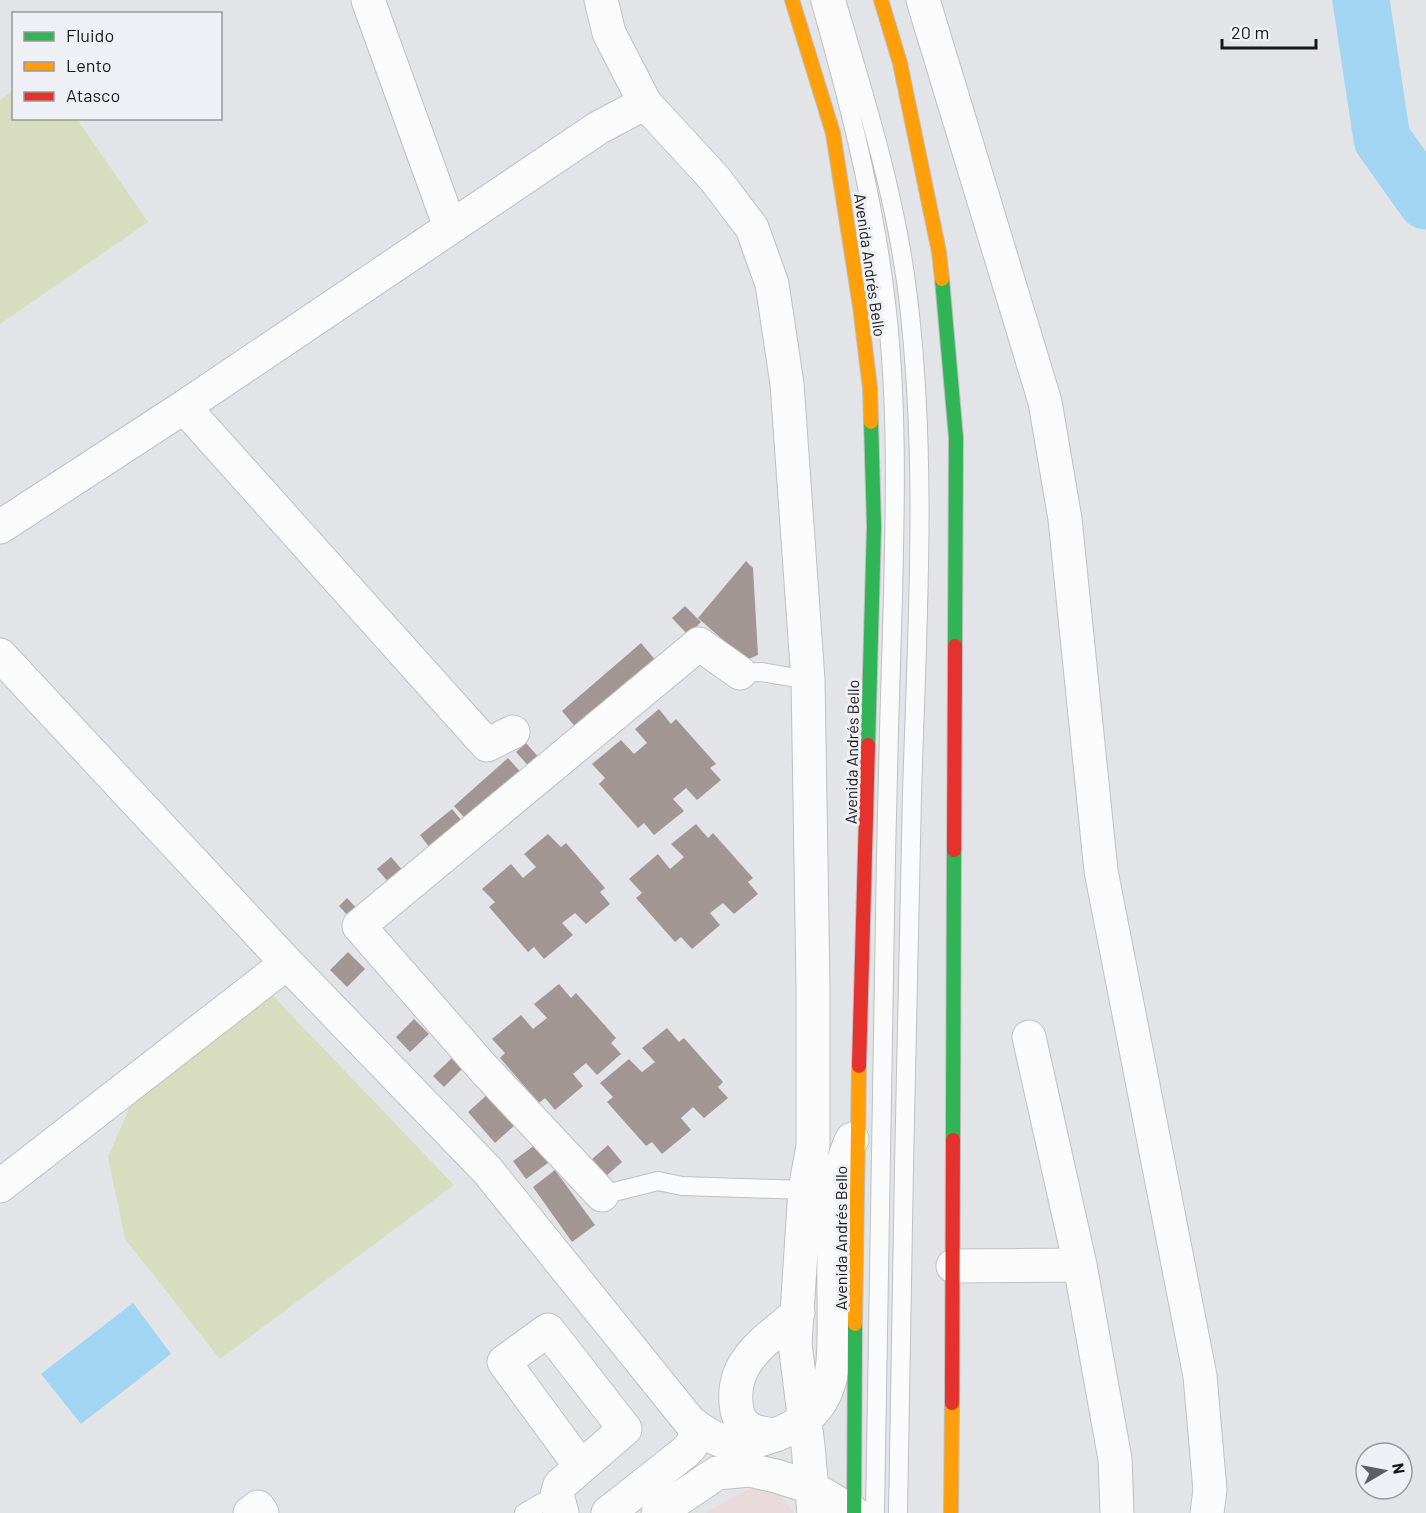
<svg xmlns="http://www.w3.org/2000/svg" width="1426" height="1513" font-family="Barlow,sans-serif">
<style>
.commercial{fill:#e8dada}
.green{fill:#d7ddbe}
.water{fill:#a2d5f1}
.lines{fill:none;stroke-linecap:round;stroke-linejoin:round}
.river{stroke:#a2d5f1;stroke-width:57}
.building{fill:#a19693}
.lane-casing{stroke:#bec0c2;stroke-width:20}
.street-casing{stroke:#bec0c2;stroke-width:35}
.fast-casing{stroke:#bdbebf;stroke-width:16}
.slow-casing{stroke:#bdbebf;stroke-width:16}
.jam-casing{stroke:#bdbebf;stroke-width:16}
.lane{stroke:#fbfbfb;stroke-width:18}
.street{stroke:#fbfbfb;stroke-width:33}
.fast{stroke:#30b455;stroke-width:14}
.slow{stroke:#ff9f0a;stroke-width:14}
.jam{stroke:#e5322d;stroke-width:14}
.labels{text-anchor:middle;stroke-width:6;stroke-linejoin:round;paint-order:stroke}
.street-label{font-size:16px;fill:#161718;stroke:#eff0f5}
</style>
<rect width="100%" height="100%" fill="#e2e4e7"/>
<path class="commercial" d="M754 1488 767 1490 780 1495 794 1513H706L740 1493Z"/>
<path class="green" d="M13 91 14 118 77 119 148 222 0 324V100Z
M270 993 454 1185 220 1359 125 1239 108 1157 136 1093Z"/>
<path class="water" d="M133 1303 171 1354 81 1424 41 1374Z"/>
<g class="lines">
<path class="river" d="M1361 0 1382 139 1426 201"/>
</g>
<path class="building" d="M746 561 753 568 758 655 746 660 698 618Z
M685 606 701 622 688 635 672 618Z
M641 643 657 662 578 730 562 711Z
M659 709 671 724 676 719 716 764 710 768 721 780 697 800 686 788 673 799 684 811 654 835 644 823 638 828 599 784 605 778 592 764 621 740 634 754 647 743 635 729Z
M526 743 542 761 532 770 516 752Z
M508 758 524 776 470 824 454 806Z
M452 809 466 826 433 852 420 835Z
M696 824 708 838 713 833 753 878 748 882 758 894 734 914 723 903 710 913 720 925 692 949 681 937 675 942 636 898 642 893 629 879 658 854 670 869 684 857 671 844Z
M548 834 561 847 566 843 605 888 600 892 610 904 586 924 575 913 562 923 573 935 544 959 534 947 528 952 489 907 495 902 482 889 511 864 523 878 536 867 524 854Z
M391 857 405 873 391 885 377 869Z
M347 898 360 912 352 920 339 906Z
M348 952 365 969 347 987 330 970Z
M559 984 571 998 576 993 616 1038 611 1043 621 1054 597 1075 586 1063 573 1074 583 1086 555 1110 545 1098 539 1103 500 1058 505 1053 492 1039 521 1015 533 1029 547 1018 534 1004Z
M414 1019 429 1034 410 1052 396 1037Z
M667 1028 679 1042 684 1038 723 1082 718 1087 728 1098 704 1118 693 1107 681 1118 691 1130 662 1154 652 1142 646 1146 607 1102 613 1097 600 1083 629 1059 642 1072 655 1062 642 1048Z
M452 1058 462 1069 444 1087 433 1076Z
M488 1094 515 1125 495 1143 468 1112Z
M535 1145 548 1163 526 1179 513 1161Z
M608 1145 622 1162 605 1177 590 1161Z
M555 1170 595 1225 572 1242 533 1187Z"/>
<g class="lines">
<g class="lane-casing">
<path id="lane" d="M820 0C852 112 881 227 890 344 897 427 895 512 893 596 890 683 888 769 886 856 881 1075 878 1294 875 1513
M836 0C865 98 896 196 908 297 928 463 917 628 912 794 906 1034 902 1273 898 1513
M740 673 762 672 808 680
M602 1195 658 1181 682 1186 805 1190
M524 1513 541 1503 549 1505 561 1513"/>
</g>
<g class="street-casing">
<path id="street" d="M368 0 450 227
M601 0 609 33 645 103 715 179 752 228 772 284 787 384 808 680 813 985V1146L805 1190 795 1344 808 1446 814 1513
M923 0 1045 402 1065 519 1101 871 1200 1376 1210 1490 1207 1513
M184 407 487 745 513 732
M0 527 184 407 598 128 645 103
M0 655 287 963 487 1170 690 1422C715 1442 734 1449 766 1438 786 1432 810 1420 821 1401 835 1378 834 1351 834 1325 835 1269 828 1189 852 1139
M1029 1037 1080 1265 1115 1459 1117 1513
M0 1186 287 963
M602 1195 483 1068 359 926 699 644 740 673
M953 1266 1080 1265
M776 1435C758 1433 741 1431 737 1410 728 1362 766 1341 798 1313
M250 1513 258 1507 262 1513
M562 1513 557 1495 560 1485 625 1429 548 1330 504 1362 581 1467
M608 1513 684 1453 691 1446 695 1437
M658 1513 717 1473 749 1470 776 1476 811 1487 854 1513"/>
</g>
<g class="fast-casing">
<path id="fast" d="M942 279 956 438 955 646
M868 745 874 526 871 422
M953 1140 954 850
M854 1513 855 1324"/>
</g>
<g class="slow-casing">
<path id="slow" d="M792 0 833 133 860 306 870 388 871 422
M881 0 900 63 939 252 942 279
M855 1324 859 1066
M951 1513 952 1403"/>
</g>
<g class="jam-casing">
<path id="jam" d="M954 850 955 646
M859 1066 868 745
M952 1403 953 1140"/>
</g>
<use href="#lane" class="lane"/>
<use href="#street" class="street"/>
<use href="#fast" class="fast"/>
<use href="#slow" class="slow"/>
<use href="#jam" class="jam"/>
</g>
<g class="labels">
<g class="street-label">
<text transform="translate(870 265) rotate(82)" y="6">Avenida Andrés Bello</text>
<text transform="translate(852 752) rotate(-89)" y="6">Avenida Andrés Bello</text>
<text transform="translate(841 1238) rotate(-90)" y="6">Avenida Andrés Bello</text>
</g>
</g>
<rect x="12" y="12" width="210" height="108" fill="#eff0f5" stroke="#98999d" stroke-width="1.5"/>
<rect x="24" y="32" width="30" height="9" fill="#30b455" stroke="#98999d" stroke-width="1.5"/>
<text x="66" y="42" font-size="18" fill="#161718">Fluido</text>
<rect x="24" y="62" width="30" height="9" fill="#ff9f0a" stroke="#98999d" stroke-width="1.5"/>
<text x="66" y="72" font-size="18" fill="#161718">Lento</text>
<rect x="24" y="92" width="30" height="9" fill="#e5322d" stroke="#98999d" stroke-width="1.5"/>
<text x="66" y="102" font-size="18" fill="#161718">Atasco</text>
<g transform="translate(1384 1471) rotate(80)"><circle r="28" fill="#eff0f5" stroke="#98999d" stroke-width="1.5"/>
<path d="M0-4.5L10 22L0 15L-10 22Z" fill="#5d5f60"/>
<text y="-9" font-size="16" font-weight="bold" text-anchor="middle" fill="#161718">N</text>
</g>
<path d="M1222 39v9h94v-9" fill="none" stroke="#161718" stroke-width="3"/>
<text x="1231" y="39" font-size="18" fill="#161718" stroke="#eff0f5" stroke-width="4.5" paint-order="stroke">20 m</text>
</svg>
